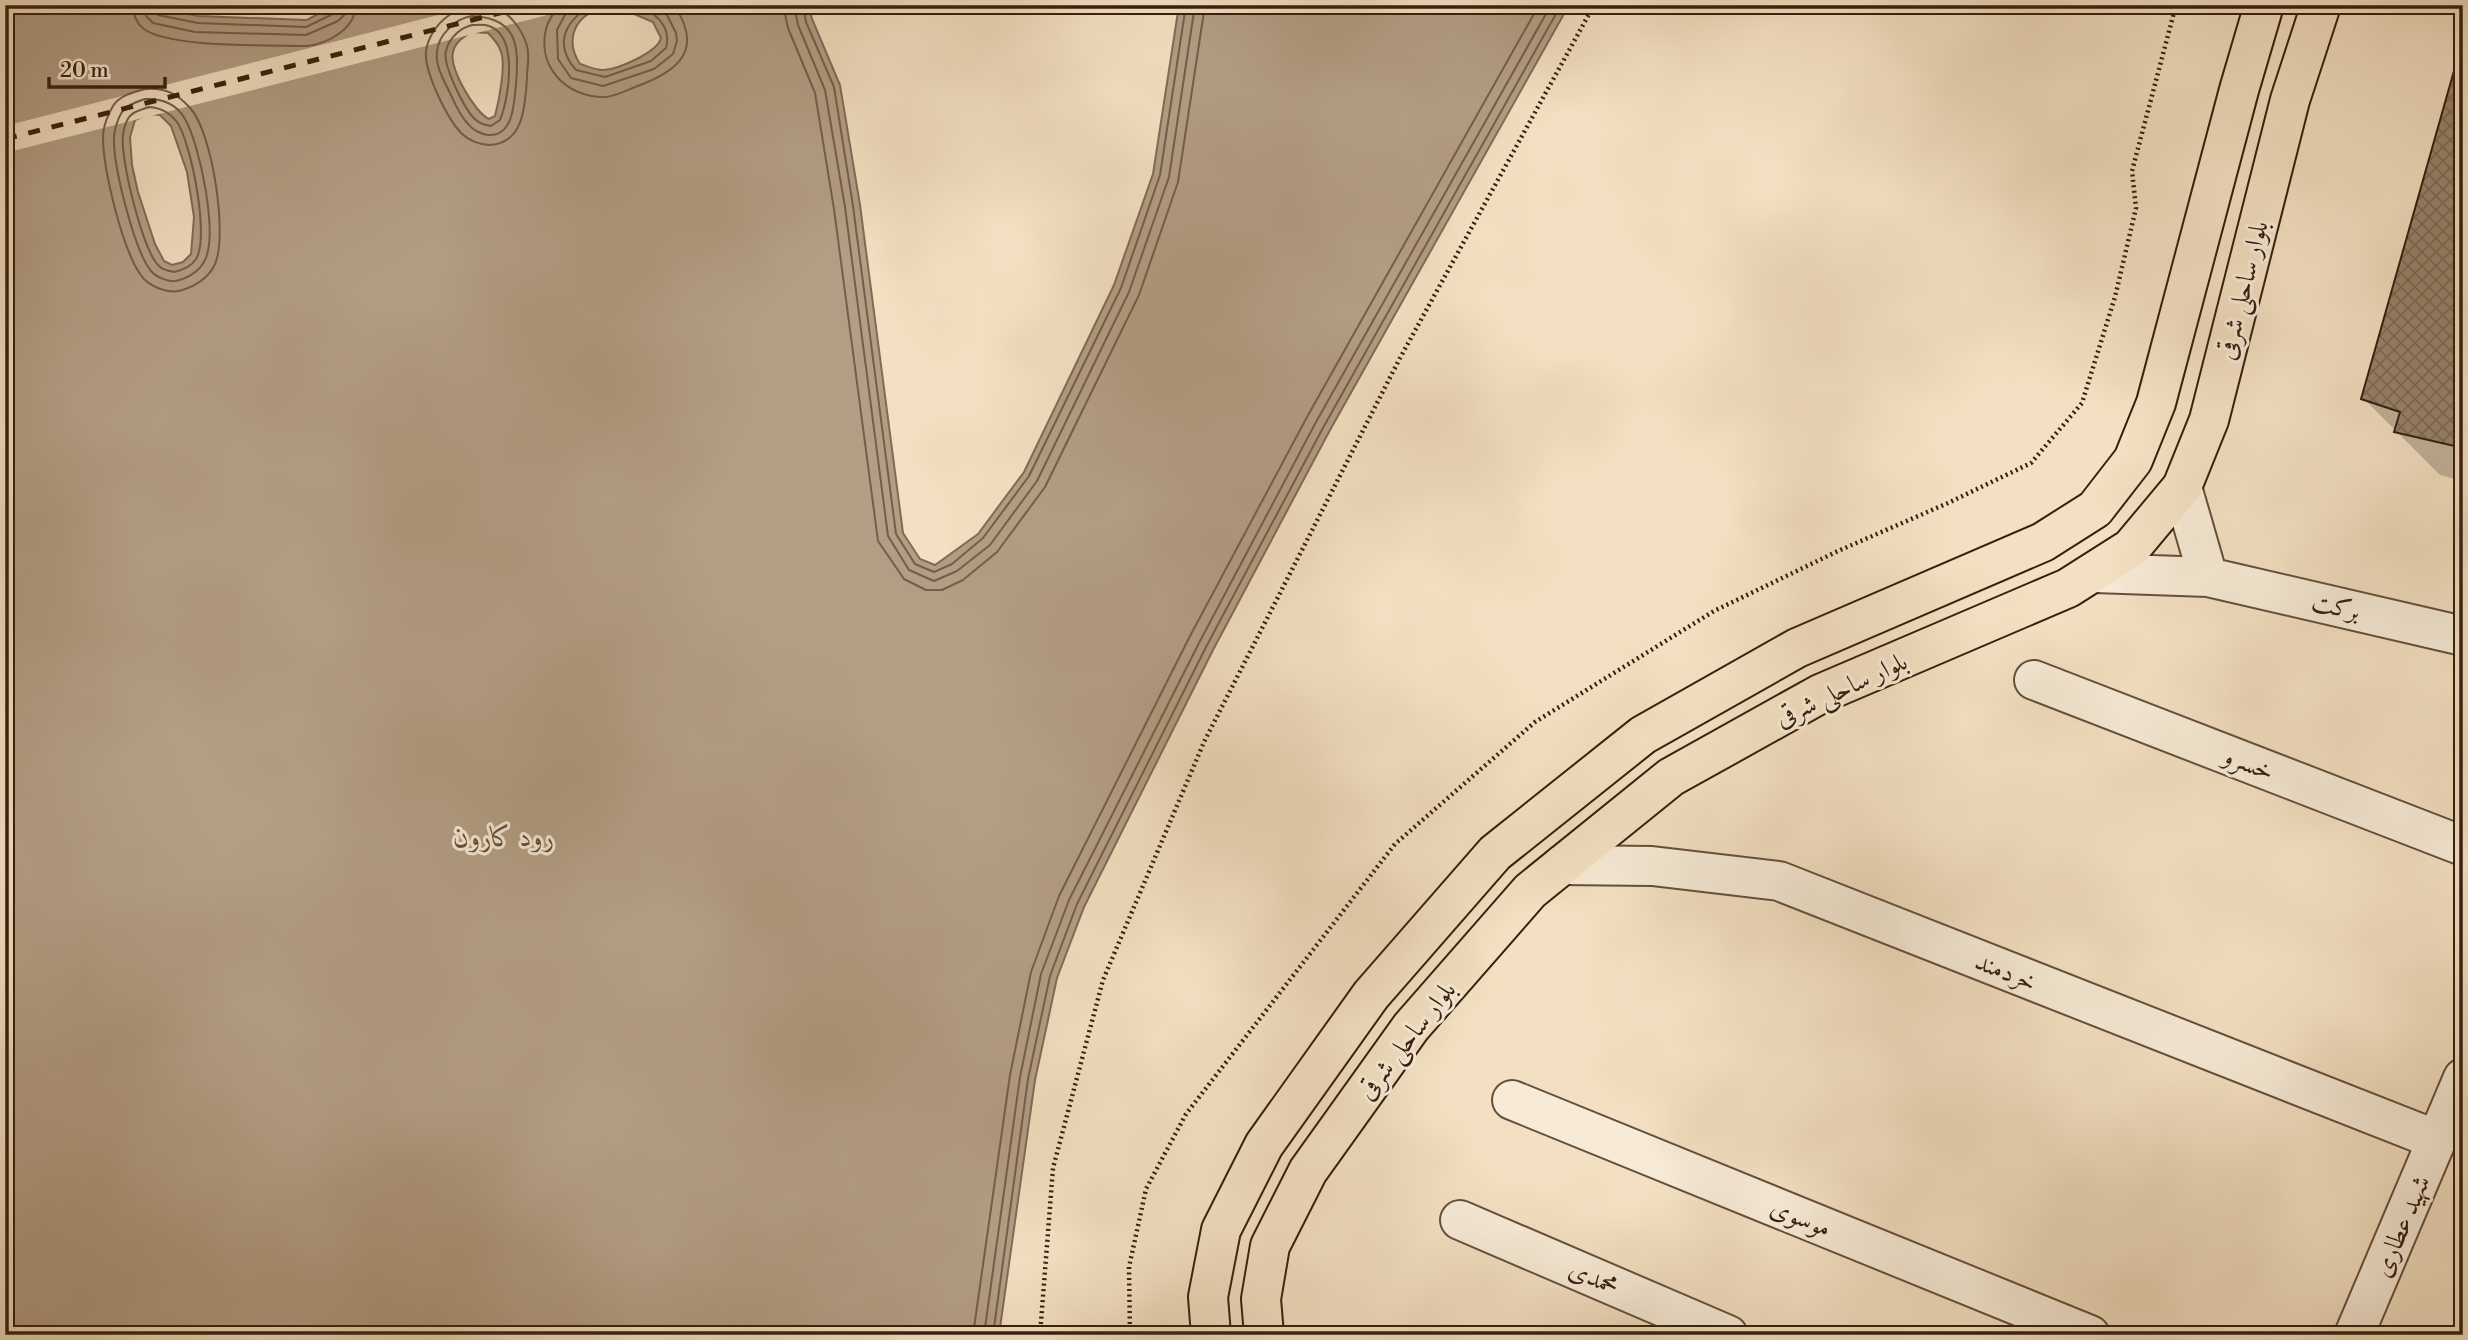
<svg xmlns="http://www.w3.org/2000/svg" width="2468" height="1340" font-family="'Libre Bodoni',Amiri,serif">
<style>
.water{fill:#b39e85;stroke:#816b55;stroke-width:2;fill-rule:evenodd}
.pier{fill:#f3e0c2}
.shadow{fill:#0003}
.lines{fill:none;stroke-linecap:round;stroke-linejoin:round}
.shore{stroke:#745e4a;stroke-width:2}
.building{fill:url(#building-cross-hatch);stroke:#361f0e;stroke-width:2}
.minor-casing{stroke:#654f3b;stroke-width:42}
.major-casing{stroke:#361f0e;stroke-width:42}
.path{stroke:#361f0e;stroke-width:4.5;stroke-dasharray:2 3.5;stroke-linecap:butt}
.minor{stroke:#f7ebd7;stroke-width:38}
.major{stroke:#f3e0c2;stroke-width:38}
.rail{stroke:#361f0e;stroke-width:5;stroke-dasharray:12 12;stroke-linecap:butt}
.labels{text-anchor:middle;stroke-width:6;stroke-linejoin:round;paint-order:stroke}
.street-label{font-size:26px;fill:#361f0e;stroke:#f7ebd7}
.water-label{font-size:28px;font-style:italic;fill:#624b38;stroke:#f7ebd7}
</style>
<defs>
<pattern id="building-cross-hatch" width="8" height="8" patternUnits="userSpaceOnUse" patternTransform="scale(1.75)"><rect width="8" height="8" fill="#98836c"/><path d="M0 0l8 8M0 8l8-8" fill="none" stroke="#7d6b57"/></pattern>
</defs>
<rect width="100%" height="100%" fill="#f3e0c2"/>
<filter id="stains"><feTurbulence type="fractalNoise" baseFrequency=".00286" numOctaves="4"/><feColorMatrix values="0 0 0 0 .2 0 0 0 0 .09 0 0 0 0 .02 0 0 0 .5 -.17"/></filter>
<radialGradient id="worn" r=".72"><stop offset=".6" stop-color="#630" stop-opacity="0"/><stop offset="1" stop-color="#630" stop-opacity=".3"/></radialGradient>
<path class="water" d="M5 5H143L198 16 307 20 335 5H809L812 19 840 85 860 205 903 533 920 559 935 565 978 534 1024 472 1114 285 1153 174 1179 5H1569L1330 430 1213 650 1084 907 1057 978 1035 1080 999 1335H5ZM620 8 653 22 661 38C658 52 617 70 603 70 595 70 587 66 580 64 566 43 572 19 597 10 604 8 613 9 620 8ZM471 32 488 33C493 38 499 44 501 52 506 65 499 101 495 116L489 119C475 113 449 68 453 52 455 42 464 37 471 32ZM149 114 160 115 171 126 187 172 194 217 191 254 183 262 172 265 164 261 155 244 138 192 132 165 130 137 135 120Z"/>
<path class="pier" d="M477 5H587L5 153V126Z"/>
<path class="shadow" d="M2463 46V481L2440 475 2363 398Z"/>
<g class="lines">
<path class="shore" d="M133 5C133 15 136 23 144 29 169 48 272 45 306 46 328 44 355 29 356 5
M143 5 146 16 153 23 195 32 306 35 338 21 344 15 346 5
M152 5 153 11 158 15 198 23 306 27 333 14 337 5
M472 5C481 6 490 5 498 9 512 15 523 32 527 46 530 56 527 67 527 78 525 103 525 143 490 145 480 145 468 140 461 133 447 118 424 72 426 51 428 37 437 24 448 16 456 10 462 6 472 5Z
M559 5C554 13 548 20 546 29 537 67 566 97 604 97 614 97 625 91 635 87 677 72 705 51 674 5
M575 5 567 11 557 30 558 59 571 78 603 86 654 69 673 54 677 41 676 33 666 13 655 5
M592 5C565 21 553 44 576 70L605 77 651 61 666 48C672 25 654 11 634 5
M783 5 788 28 815 93 834 209 878 541 904 579 926 590H942L963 580 997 552 1045 487 1139 295 1178 182 1205 5
M794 5 798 25 825 90 845 207 888 536 909 570 934 581 957 571 990 545 1037 481 1129 292 1169 177 1195 5
M803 5 806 22 834 87 853 206 896 534 915 564 934 572 952 564 983 538 1029 476 1121 288 1160 175 1186 5
M472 16C518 18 519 46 516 84 514 102 514 137 488 135 481 134 473 130 469 125 460 116 455 104 450 93 444 81 435 65 437 52 438 35 456 18 472 16Z
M472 25C477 25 484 24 489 26 519 36 509 98 500 120L491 126C485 125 480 124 476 120 465 111 442 64 446 51 449 38 460 28 472 25Z
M145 89C165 87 178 94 191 109 212 133 228 234 215 264 209 278 193 288 178 291 167 293 152 287 144 279 123 256 103 168 103 137 103 127 108 114 113 106 119 96 133 92 145 89Z
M145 99C161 98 177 104 185 119 200 145 218 233 205 260 200 271 187 279 175 281 168 282 156 277 151 271 134 250 113 165 114 138 114 130 118 118 122 112 126 105 137 102 145 99Z
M149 107C161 108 169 112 177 122 191 142 210 238 196 259 191 267 183 270 174 272 169 271 163 270 159 266 143 251 120 159 123 136 123 131 126 120 130 116 134 111 144 109 149 107Z
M973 1335 1010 1075 1031 972 1059 896 1189 638 1307 417 1539 5
M984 1335 1020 1077 1041 974 1069 900 1199 643 1316 422 1551 5
M993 1335 1028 1079 1050 976 1077 904 1206 647 1324 426 1561 5"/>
</g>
<path class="building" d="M2463 39V448L2394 432 2400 412 2361 399Z"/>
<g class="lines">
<g class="minor-casing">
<path id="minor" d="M2095 573 2208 577 2182 487
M2208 577 2463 636
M2034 680 2463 846
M1562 865 1652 866 1779 881 2437 1140
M1512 1100 2090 1335
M1460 1220 1728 1335
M2354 1335 2463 1078"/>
</g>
<g class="major-casing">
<path id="major" d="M1211 1335 1208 1297 1221 1230 1264 1145 1371 995 1495 853 1643 735 1797 648 2043 542 2095 509 2133 460 2156 403 2239 90 2264 5
M1264 1335 1261 1299 1270 1246 1308 1171 1411 1027 1530 891 1671 777 1820 694 2068 588 2131 548 2182 487 2209 420 2290 100 2321 5"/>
</g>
<path class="path" d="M1040 1335 1053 1168 1103 980 1204 742 1400 358 1594 5
M1130 1335 1129 1267 1146 1189 1186 1114 1395 844 1535 722 1714 611 1838 551 1948 503 2031 463 2082 403 2115 297 2136 208 2132 171 2176 5"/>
<use href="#minor" class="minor"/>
<use href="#major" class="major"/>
<path class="rail" d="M5 139 531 5"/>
</g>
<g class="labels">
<g class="street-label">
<text transform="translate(2242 290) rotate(-76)" y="9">بلوار ساحلی شرقی</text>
<text transform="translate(2336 606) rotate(13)" y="9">برکت</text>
<text transform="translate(1841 689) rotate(-25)" y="9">بلوار ساحلی شرقی</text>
<text transform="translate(2249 763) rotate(21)" y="9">خسرو</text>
<text transform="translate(2006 971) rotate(22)" y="9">خردمند</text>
<text transform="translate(1406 1040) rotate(-52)" y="9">بلوار ساحلی شرقی</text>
<text transform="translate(1801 1217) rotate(22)" y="9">موسوی</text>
<text transform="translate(2401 1226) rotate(-67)" y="9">شهید عطاری</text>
<text transform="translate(1594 1277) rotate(23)" y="9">محمدی</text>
</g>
<g class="water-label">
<text x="504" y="846">رود کارون</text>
</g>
</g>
<rect width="2468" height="1340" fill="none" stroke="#f3e0c2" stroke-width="28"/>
<rect x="7" y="7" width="2454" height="1326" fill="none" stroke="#361f0e" stroke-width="3.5"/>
<rect x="14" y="14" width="2440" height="1312" fill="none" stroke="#361f0e" stroke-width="2"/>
<path d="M49 77v10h116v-10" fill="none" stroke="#361f0e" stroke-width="3.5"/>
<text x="60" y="77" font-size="21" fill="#361f0e" stroke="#f7ebd7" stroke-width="5" paint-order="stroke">20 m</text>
<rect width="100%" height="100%" filter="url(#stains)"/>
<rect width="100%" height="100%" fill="url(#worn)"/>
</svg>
